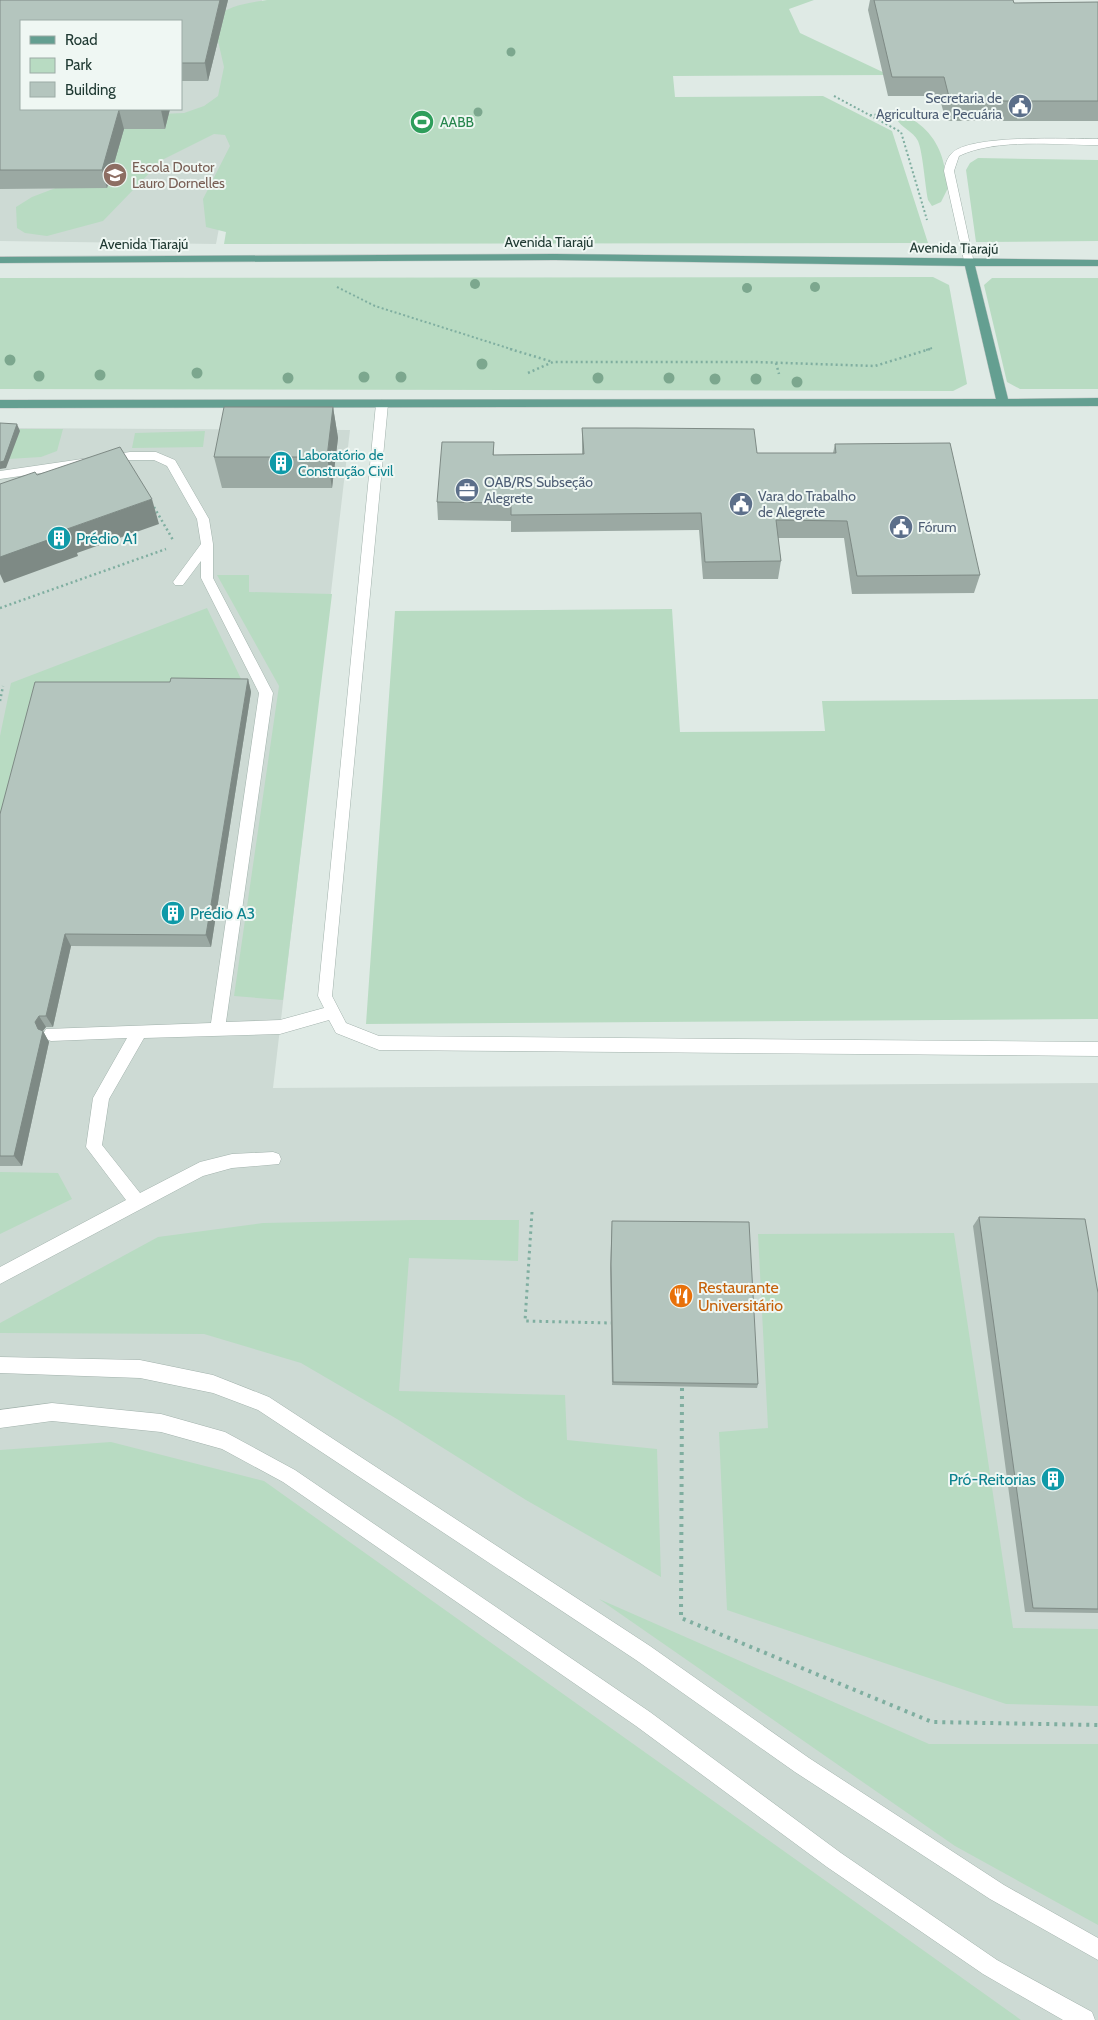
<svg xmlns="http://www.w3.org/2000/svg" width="1098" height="2020" font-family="Cabin,sans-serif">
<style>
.built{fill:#cddad4;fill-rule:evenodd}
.green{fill:#b8dbc2}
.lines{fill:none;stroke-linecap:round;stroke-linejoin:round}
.minor-casing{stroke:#a2b2ac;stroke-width:1}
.major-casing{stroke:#bcc4c2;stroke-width:1}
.path-far3{stroke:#7faea0;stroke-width:2;stroke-dasharray:2 2.5;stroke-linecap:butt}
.path-far2{stroke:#7faea0;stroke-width:2.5;stroke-dasharray:2 3;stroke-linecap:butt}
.path-far1{stroke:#7faea0;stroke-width:3;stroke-dasharray:2.5 4;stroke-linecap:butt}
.path{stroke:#7faea0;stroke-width:4;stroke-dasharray:3 5;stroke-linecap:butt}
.minor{fill:#fff;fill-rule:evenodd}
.major{fill:#649f91;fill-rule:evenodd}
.tree{fill:#7ca78e}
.wall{fill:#9ba9a3}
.shaded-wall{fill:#7e8a85}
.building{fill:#b4c5be;stroke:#7e8a85}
.labels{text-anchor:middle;stroke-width:4;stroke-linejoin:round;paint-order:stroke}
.far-service-label{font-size:14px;fill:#4e5e75;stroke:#eff7f3;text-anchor:start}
.far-leisure-label{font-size:14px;fill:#27864d;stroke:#eff7f3;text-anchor:start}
.far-education-label{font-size:14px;fill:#785e54;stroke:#eff7f3;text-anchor:start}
.far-street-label{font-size:14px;fill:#203a33;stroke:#eff7f3}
.far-culture-label{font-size:14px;fill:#0d838f;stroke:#eff7f3;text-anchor:start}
.culture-label{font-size:16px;fill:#0d838f;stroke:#eff7f3;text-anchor:start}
.food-label{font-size:16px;fill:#c56008;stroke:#eff7f3;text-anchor:start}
</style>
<rect width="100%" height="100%" fill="#dfeae5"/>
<path class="built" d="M0 0H262L216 244 0 241ZM21 21H181V109H21Z
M0 428 350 430 273 1088 1098 1083V2020H0Z"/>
<path class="green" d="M267 0H814L789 9 800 33 889 75 673 76 675 97 823 96 892 131 928 243 224 244 226 232 206 227 203 199 230 146 225 135 214 134 162 160 103 221 47 236 25 233 17 228 16 207 32 197 87 176 0 132 137 115 184 113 204 106 218 96 224 67 213 19C229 5 247 3 267 0Z
M907 117C926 125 940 144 944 165 946 173 945 177 950 184L941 202 932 206 928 200C925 185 923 153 918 141 913 131 901 128 896 118Z
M978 158 1098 160V241L976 242 966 170 970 163Z
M933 277 949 285 967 384 953 391 0 389V278Z
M992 278H1098V389H1020L1007 382 984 285Z
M0 429H63L57 451 41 457 8 459Z
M205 431 203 447 132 448 135 433Z
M217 575H249V592L332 594 283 1000 234 996 279 686Z
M207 608 243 683 0 831V736L11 683Z
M672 609 680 732 825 731 822 701 1098 699V1019L366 1024 395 611Z
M0 1172 58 1173 72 1199 0 1234Z
M412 1220H519L518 1261 409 1258 399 1391 565 1395 567 1440 657 1449 661 1577 526 1500 397 1419 301 1363 204 1334 0 1333V1323L158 1237 263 1223Z
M954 1233 1013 1628 1098 1629V1706L1006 1704 727 1610 719 1432 768 1428 758 1234Z
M111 1442 264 1481 1021 2020H0V1450Z
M599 1599 929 1744H1098V1925L955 1846Z"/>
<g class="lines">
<g class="minor-casing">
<path id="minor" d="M1098 139V145C1057 145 996 138 959 156L954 171 974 263 969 266 965 265 944 171C945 165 947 158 952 153 971 134 1069 139 1098 139Z
M382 400 388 404 332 996 346 1023 379 1036 1098 1042V1056L379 1050 336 1033 329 1020 280 1034 144 1038 109 1099 102 1145 140 1193 200 1162 232 1154 273 1152 279 1154 281 1159 279 1164 232 1168 203 1176 0 1284V1267L126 1200 86 1147 93 1098 127 1038 51 1041 46 1039 43 1034 46 1029 211 1023 259 693 201 578V561L183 585H175L173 582 201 544 197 519 167 466 154 460H130L0 479V471L130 452H156L175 460 209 519 213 544V578L273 693 226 1022 280 1020 324 1008 318 996 376 404Z
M0 1357 140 1360 213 1375 269 1397 650 1646 809 1758 1004 1885 1098 1938V1960L990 1899 795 1772 636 1660 258 1410 213 1393 140 1378 0 1373Z
M52 1403 161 1414 225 1432 295 1470 650 1712 841 1853 997 1960 1092 2012 1095 2020H1063L983 1974 827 1867 636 1726 448 1596 283 1482 222 1449 161 1432 52 1421 0 1428V1410Z"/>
</g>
<g class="major-casing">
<path id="major" d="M555 254 1098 260V266H975L1008 399 1098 398V406L0 408V400L996 399 965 266 555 260 0 263V257Z"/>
</g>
<path class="path-far3" d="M834 96 901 132 927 220
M870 115 900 114
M337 287 375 306 514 350
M926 350 932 348"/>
<path class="path-far2" d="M510 349 553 362
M776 363 779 374
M528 373 553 362H756L875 366 930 349
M154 507 173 540
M0 608 166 549
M0 701 3 686"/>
<path class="path-far1" d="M532 1212 525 1321 611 1323"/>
<path class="path" d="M682 1388 681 1618 932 1722 1098 1725"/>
<use href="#minor" class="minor"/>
<use href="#major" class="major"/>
</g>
<g class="tree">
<circle cx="511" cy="52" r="4.5"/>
<circle cx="478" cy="112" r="4.5"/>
<circle cx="475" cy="284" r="5"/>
<circle cx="815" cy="287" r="5"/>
<circle cx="747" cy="288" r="5"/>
<circle cx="10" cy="360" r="5.5"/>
<circle cx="482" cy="364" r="5.5"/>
<circle cx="197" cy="373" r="5.5"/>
<circle cx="100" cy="375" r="5.5"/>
<circle cx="39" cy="376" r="5.5"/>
<circle cx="364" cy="377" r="5.5"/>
<circle cx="401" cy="377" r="5.5"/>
<circle cx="288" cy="378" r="5.5"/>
<circle cx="598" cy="378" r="5.5"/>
<circle cx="669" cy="378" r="5.5"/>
<circle cx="715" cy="379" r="5.5"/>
<circle cx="756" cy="379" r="5.5"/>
<circle cx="797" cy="382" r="5.5"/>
</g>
<path class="wall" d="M0 0H228L208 81H181V21H21L170 109 165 129H124L107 188 0 189Z
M870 0H1013L1014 3 1098 2V121H946L939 96H888L868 10Z
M333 407 338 438 332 488H222L214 457Z
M582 428 757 453H833L835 444 980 575 974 593 852 594 844 538H778L781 561 778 579H703L699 530 511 532V521L438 520 437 502 494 442V455L582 454Z
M248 679 251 692 211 947 71 946 53 1027H46L43 1031 49 1042 22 1166H0V814L170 682Z
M979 1217 1098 1293V1613L1025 1612 973 1226Z
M612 1221 758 1384 757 1388 612 1385 610 1268Z"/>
<path class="shaded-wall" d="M220 0H228L208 81 205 63Z
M161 109H170L165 129 161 110Z
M119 110 124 129 107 188 102 170Z
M333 407 338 438 332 488 327 457Z
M17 424 20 431 6 468 0 469V462Z
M152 499 159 524 77 553 78 556 4 583 0 574V557L67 529Z
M248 679 251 692 211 947 206 935Z
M65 934 71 946 53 1027 46 1016Z
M39 1016 46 1027 41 1033 43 1031 49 1042 22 1166 14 1156 38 1029 35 1022Z"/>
<path class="building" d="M0 0H220L205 63H181V21H21V109H161V110H119L102 170H0Z
M874 0H1013L1014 3 1098 2V101H950L944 77H892Z
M224 407H333L327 457H214Z
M0 423 17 424 4 461 0 462Z
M582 428H636L754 429 757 453H836L835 444 950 443 980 575 857 576 847 521 776 520 781 561 705 562 701 513 511 515V503L437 502 442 442H494L493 455 584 454Z
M120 447 152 499 67 529 70 532 0 557V484L35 472 37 475Z
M171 678 248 679 206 935 65 934 46 1016H39L35 1022 38 1029 43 1031 14 1156H0V814L35 682H170Z
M979 1217 1085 1219 1098 1293V1609L1033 1608Z
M612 1221 749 1222 758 1384 613 1382 611 1264Z"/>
<defs>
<g id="civic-disc" transform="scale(1.25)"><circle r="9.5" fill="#5c6f8a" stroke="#eff7f3"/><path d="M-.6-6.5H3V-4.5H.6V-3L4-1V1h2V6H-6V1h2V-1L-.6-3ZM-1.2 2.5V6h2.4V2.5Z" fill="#fff"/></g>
<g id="stadium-disc" transform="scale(1.25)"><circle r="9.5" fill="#2e9e5b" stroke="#eff7f3"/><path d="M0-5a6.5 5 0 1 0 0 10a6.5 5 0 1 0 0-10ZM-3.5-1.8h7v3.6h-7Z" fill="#fff"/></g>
<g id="school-disc" transform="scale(1.25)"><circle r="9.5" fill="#8d6e63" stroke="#eff7f3"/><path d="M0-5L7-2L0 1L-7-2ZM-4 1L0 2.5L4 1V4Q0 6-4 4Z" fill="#fff"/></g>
<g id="building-disc" transform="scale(1.25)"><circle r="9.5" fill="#0f9aa8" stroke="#eff7f3"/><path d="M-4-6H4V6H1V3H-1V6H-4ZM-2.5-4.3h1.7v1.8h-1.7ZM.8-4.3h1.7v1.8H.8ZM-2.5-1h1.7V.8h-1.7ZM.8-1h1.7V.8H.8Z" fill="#fff"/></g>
<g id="office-disc" transform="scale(1.25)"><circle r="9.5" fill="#5c6f8a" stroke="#eff7f3"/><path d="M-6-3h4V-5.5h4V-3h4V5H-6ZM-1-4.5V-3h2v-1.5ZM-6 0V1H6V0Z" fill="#fff"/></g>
<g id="restaurant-disc" transform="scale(1.25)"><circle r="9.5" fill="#e8710a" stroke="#eff7f3"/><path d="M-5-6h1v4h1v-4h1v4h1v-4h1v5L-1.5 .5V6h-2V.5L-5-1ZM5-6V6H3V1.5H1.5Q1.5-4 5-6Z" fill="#fff"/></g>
</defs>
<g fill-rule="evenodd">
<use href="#civic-disc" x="1020" y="106"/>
<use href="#stadium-disc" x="422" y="122"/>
<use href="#school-disc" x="115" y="175"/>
<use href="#building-disc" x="281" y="463"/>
<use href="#office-disc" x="467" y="490"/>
<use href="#civic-disc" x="741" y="504"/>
<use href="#civic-disc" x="901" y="527"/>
<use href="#building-disc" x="59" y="538"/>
<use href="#building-disc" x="173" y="913"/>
<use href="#restaurant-disc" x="681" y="1296"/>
<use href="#building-disc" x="1053" y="1479"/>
</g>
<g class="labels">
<g class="far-service-label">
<text x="1002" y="103" text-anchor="end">Secretaria de<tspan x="1002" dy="16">Agricultura e Pecuária</tspan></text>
<text x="484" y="487">OAB/RS Subseção<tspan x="484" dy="16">Alegrete</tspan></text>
<text x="758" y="501">Vara do Trabalho<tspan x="758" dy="16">de Alegrete</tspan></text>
<text x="918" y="532">Fórum</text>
</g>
<g class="far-leisure-label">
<text x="440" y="127">AABB</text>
</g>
<g class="far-education-label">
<text x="132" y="172">Escola Doutor<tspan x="132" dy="16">Lauro Dornelles</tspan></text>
</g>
<g class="far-street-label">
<text x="549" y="247">Avenida Tiarajú</text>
<text x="144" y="249">Avenida Tiarajú</text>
<text transform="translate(954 248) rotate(1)" y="5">Avenida Tiarajú</text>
</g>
<g class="far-culture-label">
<text x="298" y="460">Laboratório de<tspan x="298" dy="16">Construção Civil</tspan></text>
</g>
<g class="culture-label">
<text x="76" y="544">Prédio A1</text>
<text x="190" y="919">Prédio A3</text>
<text x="1036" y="1485" text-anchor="end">Pró-Reitorias</text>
</g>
<g class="food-label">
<text x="698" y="1293">Restaurante<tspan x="698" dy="18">Universitário</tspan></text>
</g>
</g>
<rect x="20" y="20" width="162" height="90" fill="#eff7f3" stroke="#9caba6"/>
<rect x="30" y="36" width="25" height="8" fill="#649f91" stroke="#9caba6"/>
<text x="65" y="45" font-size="15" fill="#203a33">Road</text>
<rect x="30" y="58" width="25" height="15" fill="#b8dbc2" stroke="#9caba6"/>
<text x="65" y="70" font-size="15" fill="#203a33">Park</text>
<rect x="30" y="82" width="25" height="15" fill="#b4c5be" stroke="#9caba6"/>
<text x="65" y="95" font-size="15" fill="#203a33">Building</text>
</svg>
